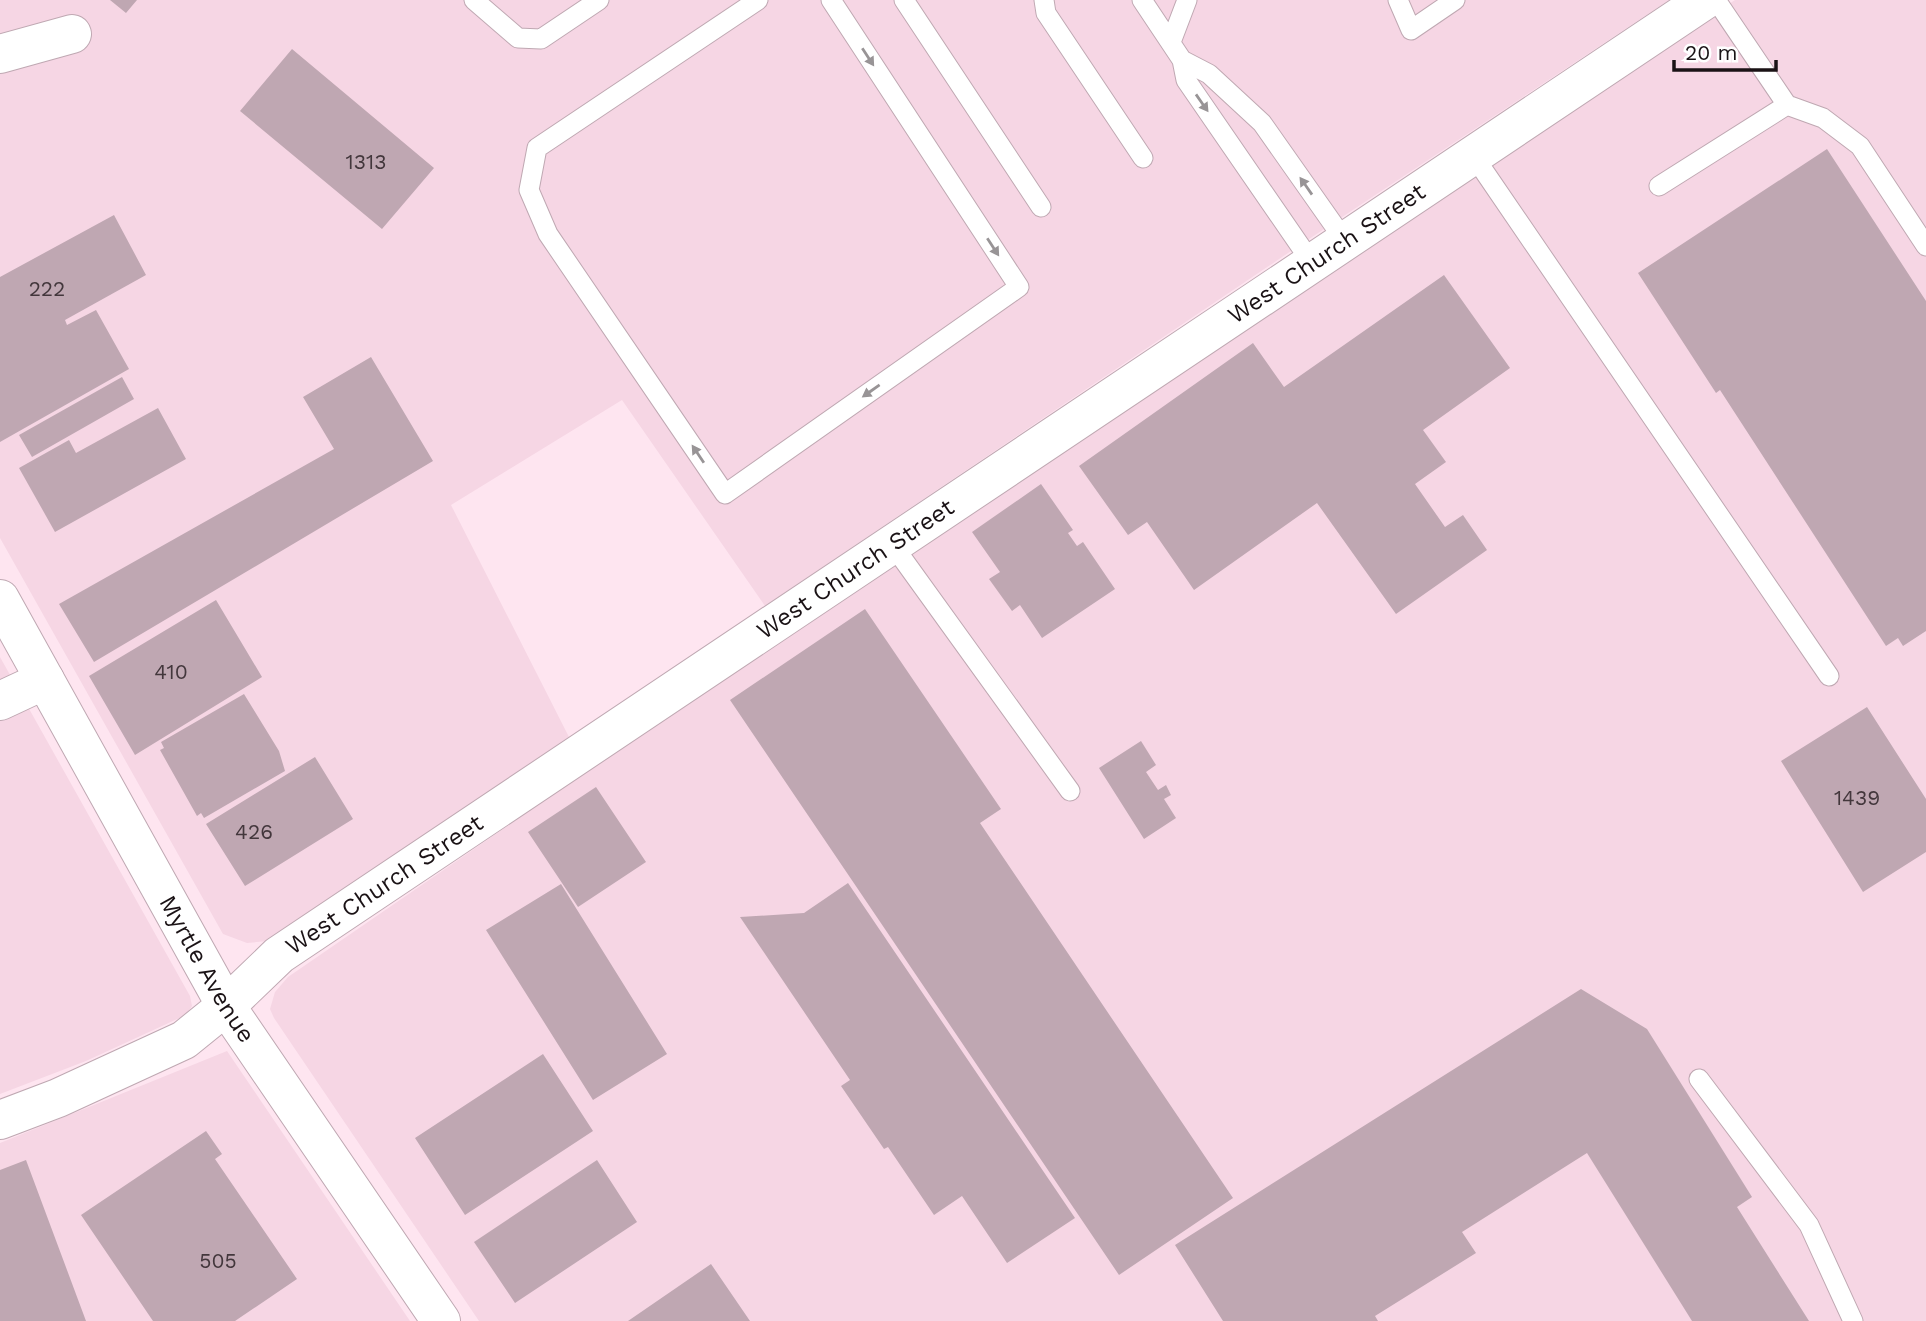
<svg xmlns="http://www.w3.org/2000/svg" width="1926" height="1321" font-family="'Work Sans',sans-serif">
<style>
.built{fill:#f6d6e4}
.building{fill:#bfa7b2}
.lines{fill:none;stroke-linecap:round;stroke-linejoin:round}
.lane-casing{stroke:#bfa8b2;stroke-width:21}
.street-casing{stroke:#bfa8b2;stroke-width:40}
.secondary-casing{stroke:#bfa8b2;stroke-width:40}
.lane{stroke:#fff;stroke-width:19}
.street{stroke:#fff;stroke-width:38}
.secondary{stroke:#fff;stroke-width:38}
.oneway{fill:#989496}
.labels{text-anchor:middle;stroke-width:5;stroke-linejoin:round;paint-order:stroke}
.number-label{font-size:21px;fill:#43373c}
.street-label{font-size:24px;fill:#1a1215;stroke:#fff}
</style>
<rect width="100%" height="100%" fill="#fee5f0"/>
<path class="built" d="M0 0H1669L1288 253 765 606 622 400 451 505 570 739 268 941 247 943 223 934 0 538Z
M1735 0H1926V1321H479L274 1018 270 1009 275 992 288 977 715 683 1441 194Z
M0 657 190 996 192 1006 186 1015 86 1061 0 1094Z
M227 1051 410 1321H0V1143Z"/>
<path class="building" d="M110 0H137L126 13Z
M292 49 434 168 382 229 240 111Z
M1827 149 1926 301V631L1903 646 1898 638 1886 646 1720 390 1716 393 1638 273Z
M114 215 146 275 65 320 67 325 96 310 129 369 0 442V277Z
M1444 275 1510 368 1423 430 1446 462 1415 484 1445 527 1463 515 1487 550 1396 614 1317 503 1194 590 1147 522 1128 535 1079 466 1253 343 1284 387Z
M371 357 433 461 94 662 59 604 334 449 303 397Z
M122 377 134 399 32 457 19 435Z
M158 408 186 459 55 532 19 468 69 440 76 453Z
M1041 484 1073 530 1068 533 1077 546 1083 542 1115 589 1042 638 1020 605 1012 611 989 579 1000 572 972 532Z
M216 600 262 677 135 755 89 676Z
M865 609 1001 809 980 823 1233 1198 1119 1275 730 700Z
M244 694 279 751 285 771 204 818 201 813 197 816 160 750 164 748 161 742Z
M1867 707 1926 799V852L1863 892 1781 761Z
M1141 741 1156 765 1146 772 1158 790 1166 785 1171 795 1164 799 1176 818 1144 839 1099 768Z
M315 757 353 819 245 886 206 824Z
M596 787 646 862 578 907 528 832Z
M848 883 1075 1218 1007 1263 962 1196 934 1215 888 1147 884 1149 841 1086 850 1080 740 917 804 913Z
M561 884 667 1054 593 1100 486 930Z
M1581 989 1647 1029 1752 1197 1737 1207 1809 1321H1692L1587 1153 1462 1232 1476 1253 1375 1316 1378 1321H1223L1175 1245Z
M543 1054 593 1131 465 1215 415 1138Z
M206 1131 222 1154 215 1159 297 1279 235 1321H153L81 1215Z
M26 1160 86 1321H0V1170Z
M597 1160 637 1222 515 1303 474 1242Z
M711 1264 750 1321H628Z"/>
<g class="lines">
<g class="lane-casing">
<path id="lane" d="M474 0 518 38 541 39 599 0
M758 0 537 148 529 190 548 234 725 494 1019 287 831 0
M904 0 1041 207
M1044 0 1046 13 1143 158
M1142 0 1182 60
M1398 0 1411 30 1455 0
M1716 0 1787 105 1823 118 1860 146 1926 246
M1171 42 1187 0
M1473 155 1829 676
M1659 186 1787 105
M1312 263 1186 80 1182 60 1209 74 1262 123 1345 241
M892 544 1070 791
M1699 1079 1809 1225 1853 1321"/>
</g>
<g class="street-casing">
<path id="street" d="M0 54 72 34
M0 701 45 680"/>
</g>
<g class="secondary-casing">
<g id="secondary">
<path id="s1" d="M0 599 226 1006 441 1321"/>
<path id="s2" d="M0 1120 58 1098 184 1040 226 1006 279 955 1705 0"/>
</g>
</g>
<use href="#lane" class="lane"/>
<use href="#street" class="street"/>
<use href="#secondary" class="secondary"/>
</g>
<defs><path id="oneway-solid" d="M-6-.8H1V-3.2L6.5 0L1 3.2V.8H-6Z" transform="scale(1.75)"/></defs>
<g class="oneway">
<use href="#oneway-solid" transform="translate(868 57) rotate(57)"/>
<use href="#oneway-solid" transform="translate(1202 103) rotate(55)"/>
<use href="#oneway-solid" transform="translate(1306 186) rotate(-125)"/>
<use href="#oneway-solid" transform="translate(993 247) rotate(57)"/>
<use href="#oneway-solid" transform="translate(871 391) rotate(145)"/>
<use href="#oneway-solid" transform="translate(698 454) rotate(-124)"/>
</g>
<g class="labels">
<g class="number-label">
<text x="366" y="169">1313</text>
<text x="47" y="296">222</text>
<text x="171" y="679">410</text>
<text x="1857" y="805">1439</text>
<text x="254" y="839">426</text>
<text x="218" y="1268">505</text>
</g>
<g class="street-label">
<text dy="8" stroke="none"><textPath href="#s2" startOffset="1589">West Church Street</textPath></text>
<text dy="8" stroke="none"><textPath href="#s2" startOffset="1022">West Church Street</textPath></text>
<text dy="8" stroke="none"><textPath href="#s2" startOffset="455">West Church Street</textPath></text>
<text dy="8" stroke="none"><textPath href="#s1" startOffset="424">Myrtle Avenue</textPath></text>
</g>
</g>
<path d="M1674 60v10h102v-10" fill="none" stroke="#1a1215" stroke-width="3.5"/>
<text x="1685" y="60" font-size="21" fill="#1a1215" stroke="#ffffff" stroke-width="5" paint-order="stroke">20 m</text>
</svg>
